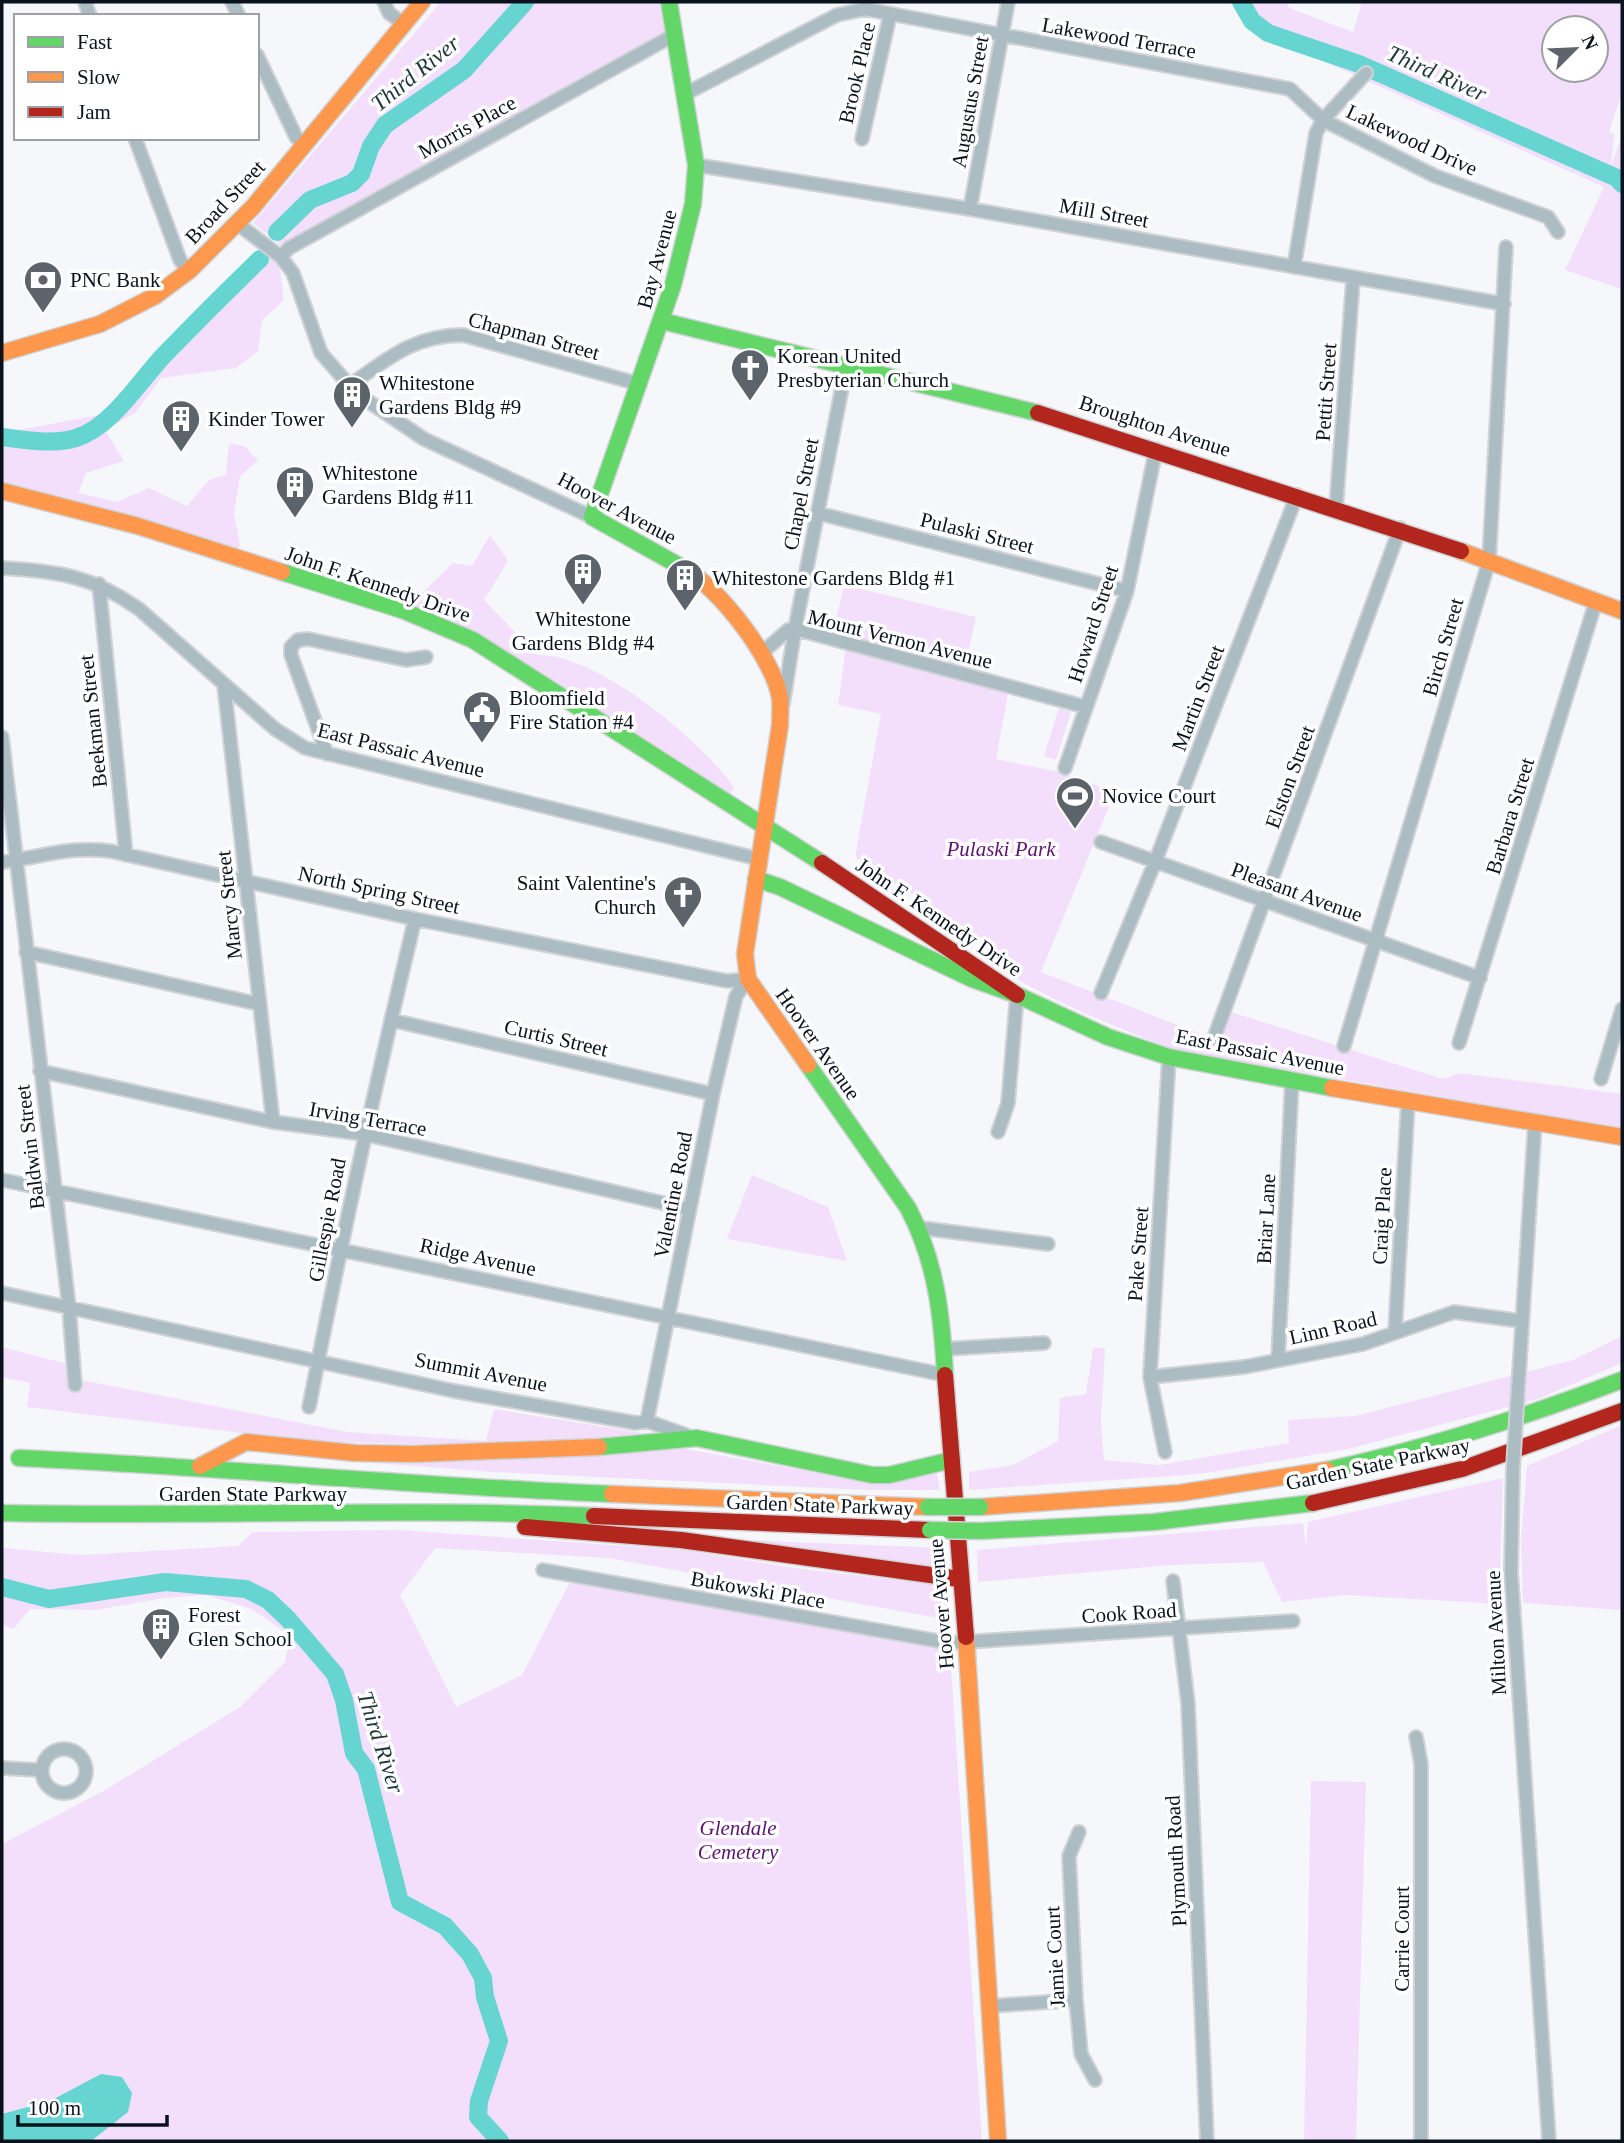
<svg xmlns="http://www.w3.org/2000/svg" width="1624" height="2143" font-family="'Times New Roman',serif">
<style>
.green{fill:#f3dffb;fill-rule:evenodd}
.water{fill:#66d5d1}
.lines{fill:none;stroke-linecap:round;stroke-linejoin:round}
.river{stroke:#66d5d1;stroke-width:18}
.street-casing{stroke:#d0d3d6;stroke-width:16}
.fast-casing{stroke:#d0d3d6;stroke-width:19}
.slow-casing{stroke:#d0d3d6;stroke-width:19}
.jam-casing{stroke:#d0d3d6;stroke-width:19}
.street{stroke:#acbcc3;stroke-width:12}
.fast{stroke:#63d668;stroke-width:16}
.slow{stroke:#ff974d;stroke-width:16}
.jam{stroke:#b3261e;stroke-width:16}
.street-bridge-casing{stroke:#d0d3d6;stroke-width:16;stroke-linecap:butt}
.fast-bridge-casing{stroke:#d0d3d6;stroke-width:19;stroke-linecap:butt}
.street-bridge{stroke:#acbcc3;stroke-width:12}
.fast-bridge{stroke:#63d668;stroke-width:16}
.labels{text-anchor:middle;stroke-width:7;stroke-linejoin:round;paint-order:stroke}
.street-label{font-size:21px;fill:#0a131d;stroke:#fff}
.poi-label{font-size:21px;fill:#0a131d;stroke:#fff;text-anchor:start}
.park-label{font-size:21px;font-style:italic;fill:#5d1470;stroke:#fff}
.water-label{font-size:23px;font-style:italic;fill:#1f3735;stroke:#fff}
</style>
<rect width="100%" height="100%" fill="#f5f7fa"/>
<path class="green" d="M441 2H659L665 32 283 247 253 223Z
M1237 2H1286L1289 8 1353 32 1362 2H1622V92L1609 132 1614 134 1611 166 1622 135V289L1565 270 1604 187 1247 27ZM1554 28H1596V70H1554Z
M270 255 280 269 284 300 262 320 258 351 236 368 161 378 135 413 105 430 124 461 86 473 78 493 117 502 149 488 187 506 209 480 226 475 229 443 246 447 258 461 240 476 234 513 240 545 236 551 2 485V433L99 415 251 262Z
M490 535 508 561 484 600 537 655C597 653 701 741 734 787L729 797 516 659 456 623 414 607 418 597 453 563 472 566Z
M844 585 976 617 962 679 1008 693 996 759 1059 772 1115 792 1041 972 1211 1038 1231 1012 1443 1079 1459 1073 1622 1094V1129L1177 1050C1112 1027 1050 1000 991 964L1006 955 855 857 881 714 838 705 846 647 834 628Z
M1059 708 1071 712 1056 760 1044 756Z
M752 1175 828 1207 847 1261 727 1239Z
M1622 1336V1363L1535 1400 1348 1449 1200 1474 969 1490V1472L1013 1465 1058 1441 1060 1398 1086 1394 1093 1348H1105L1101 1423 1104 1460 1159 1465 1289 1443 1288 1420 1355 1416 1573 1360Z
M2 1347 75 1366 76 1379 347 1432 486 1441 494 1409 649 1434 519 1447 307 1441 27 1407 30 1383 2 1377Z
M1622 1425V1610L1523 1603 1521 1540 1527 1466Z
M685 1449 869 1482 937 1473 940 1490H867L493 1472 349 1461Z
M1503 1478 1499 1604 1345 1595 1282 1602 1263 1562 1171 1565 978 1582 977 1550 1303 1523 1306 1547 1308 1522Z
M398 1530 684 1550 795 1568 946 1586 949 1620 608 1558 435 1548 400 1595 456 1707 522 1675 571 1580 950 1650 982 2141H2V1844L107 1789 240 1707 285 1662 290 1636 252 1609 206 1595 164 1598 96 1610 30 1609 13 1629 2 1624V1548L81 1555 238 1546 253 1532Z
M717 1539 943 1548 942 1567Z
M1311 1781 1366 1782 1356 2141H1304Z"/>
<path class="water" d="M101 2074 122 2077 132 2093 128 2112 91 2141H2V2114L50 2101Z"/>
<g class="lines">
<path class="river" d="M1241 2 1252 21 1268 33 1359 64 1617 178 1622 184
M277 232 310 200 352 183 361 174 371 146 385 125 464 70 525 2
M2 437C26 440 52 445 76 438 112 427 140 380 165 354 196 322 228 290 260 259
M2 1587 49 1599 165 1582 246 1589 268 1600 288 1619 335 1674 344 1700 354 1753 366 1769 400 1902 445 1926 470 1954 483 1978 485 1997 499 2041 479 2101 478 2117 500 2141"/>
<g class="street-casing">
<path id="street" d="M85 2 90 16
M232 2 239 16
M384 2 389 13 404 24
M257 55 296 137 305 146
M1366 73 1323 120 1435 176 1548 217 1558 232
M685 94 837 15 865 9 1290 89 1323 120 1316 133 1294 267
M135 138 180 260 188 271
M862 139 890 15
M696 165 970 209 1504 304
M970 209 1008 2
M238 224 281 257 293 273 321 353 356 393 424 439 592 517
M281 257 289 248 674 35
M349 386C387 359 414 335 463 335L639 384
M1336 508 1353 280
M817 513 1127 591
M2 568C58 571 92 576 139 609L275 729 305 748 759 859
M99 584 126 855
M795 629 1086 707
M762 653 788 630 795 629
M224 685 273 1122
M783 704 795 629 846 367
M2 737 69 1307 75 1385
M327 754 291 655V647L298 640 308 639 406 660 426 657
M1065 768 1127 591 1156 449
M1101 842 1480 978
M2 862C44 857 65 846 110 851L415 919 727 981 748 979
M26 952 259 1004
M1101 993 1155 862 1297 495
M391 1020 713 1094
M1214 1038 1400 528
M1459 1043 1596 601
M1344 1046 1489 561 1506 247
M40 1071 273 1122 364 1134 689 1209
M1601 1079 1622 1009
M998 1132 1008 1103 1017 995
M2 1180 945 1375
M921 1228 1048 1244
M2 1293 454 1391 636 1423 647 1421 686 1435
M1395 1333 1408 1101
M944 1349 1044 1343
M1278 1360 1292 1080
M1150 1377 1244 1367 1363 1344 1454 1312 1521 1321
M1517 1405 1535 1122
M309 1407C341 1243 376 1081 415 919
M647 1421 713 1094 736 996 748 979
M1165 1452 1150 1377 1169 1057
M1513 1468 1511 1572 1549 2141
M543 1570 949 1643 1293 1621
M1173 1581 1188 1703 1207 2141
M1416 1737 1421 1764V2141
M42 1771a22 22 0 1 1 44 0a22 22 0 1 1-44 0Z
M2 1768 39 1770
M1079 1832 1069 1856 1076 2000 1081 2054 1095 2080
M991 2006 1076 2000"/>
</g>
<g class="fast-casing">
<path id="fast" d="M669 2 696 165 693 204 673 285 592 517 685 569
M662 321 1038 413
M282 572 402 610 473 640 822 863
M756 879 780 887 972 979 1017 995 1108 1037 1169 1057 1332 1088
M808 1065 908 1208C936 1261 942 1315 945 1375
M697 1438 872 1475H889L952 1460
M599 1447 697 1438
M19 1458C217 1467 414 1486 612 1494
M1327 1470C1429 1448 1525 1417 1622 1380
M2 1513C199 1517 397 1508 594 1516
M981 1531 1154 1522 1313 1503"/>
</g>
<g class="slow-casing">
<path id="slow" d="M2 353 100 324 155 296 190 270 253 207 422 2
M2 491 138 526 282 572
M1461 551 1622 611
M685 569C720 589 773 658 780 698 781 706 780 716 780 725L745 954 748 979 808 1065
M1332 1088 1622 1137
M200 1466 246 1442 355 1453 414 1454 599 1447
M612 1494 928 1507
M980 1507 1180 1493 1327 1470
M966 1637 998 2141"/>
</g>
<g class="jam-casing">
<path id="jam" d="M1038 413 1461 551
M822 863 1017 995
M945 1375 966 1637
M1313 1503 1462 1469 1622 1411
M594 1516 930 1530
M525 1527 681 1540 959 1579"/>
</g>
<use href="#street" class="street"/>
<use href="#fast" class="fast"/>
<use href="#slow" class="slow"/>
<use href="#jam" class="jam"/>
<g class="street-bridge-casing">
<path id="street-bridge" d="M1513 1468 1517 1405"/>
</g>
<g class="fast-bridge-casing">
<path id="fast-bridge" d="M928 1507H980
M930 1530 981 1531"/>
</g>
<use href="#street-bridge" class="street-bridge"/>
<use href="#fast-bridge" class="fast-bridge"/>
</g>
<defs>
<g id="bank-pin" transform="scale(2.0125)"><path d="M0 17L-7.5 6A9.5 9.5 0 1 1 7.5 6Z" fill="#5c636a" stroke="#fff"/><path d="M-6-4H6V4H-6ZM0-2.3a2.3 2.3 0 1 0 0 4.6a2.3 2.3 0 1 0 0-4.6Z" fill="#fff"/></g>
<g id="church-pin" transform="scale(2.0125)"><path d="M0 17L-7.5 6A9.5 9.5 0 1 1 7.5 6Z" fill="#5c636a" stroke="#fff"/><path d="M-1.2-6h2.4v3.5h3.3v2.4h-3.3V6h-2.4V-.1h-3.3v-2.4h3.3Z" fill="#fff"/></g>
<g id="building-pin" transform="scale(2.0125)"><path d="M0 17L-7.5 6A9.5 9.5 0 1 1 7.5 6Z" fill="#5c636a" stroke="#fff"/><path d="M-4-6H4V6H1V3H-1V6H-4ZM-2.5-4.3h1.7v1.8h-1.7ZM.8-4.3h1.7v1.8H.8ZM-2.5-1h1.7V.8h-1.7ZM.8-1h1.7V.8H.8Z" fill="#fff"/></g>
<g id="civic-pin" transform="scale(2.0125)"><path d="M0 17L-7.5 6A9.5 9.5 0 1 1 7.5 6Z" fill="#5c636a" stroke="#fff"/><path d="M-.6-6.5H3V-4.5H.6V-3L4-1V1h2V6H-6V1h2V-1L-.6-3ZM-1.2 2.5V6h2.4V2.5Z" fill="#fff"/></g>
<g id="stadium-pin" transform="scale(2.0125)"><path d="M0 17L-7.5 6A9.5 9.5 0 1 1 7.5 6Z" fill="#5c636a" stroke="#fff"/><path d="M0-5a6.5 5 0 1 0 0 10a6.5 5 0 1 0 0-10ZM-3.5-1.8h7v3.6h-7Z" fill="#fff"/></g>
</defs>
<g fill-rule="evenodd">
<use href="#bank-pin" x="43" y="280"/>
<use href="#church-pin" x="750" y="368"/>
<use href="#building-pin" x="352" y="395"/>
<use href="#building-pin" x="181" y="419"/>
<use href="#building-pin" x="295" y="485"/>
<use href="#building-pin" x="583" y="572"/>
<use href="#building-pin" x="685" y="578"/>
<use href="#civic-pin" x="482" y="710"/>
<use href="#stadium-pin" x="1075" y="796"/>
<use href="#church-pin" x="683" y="895"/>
<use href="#building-pin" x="161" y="1627"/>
</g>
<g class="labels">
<g class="street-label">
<text transform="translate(1119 38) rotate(10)" y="7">Lakewood Terrace</text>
<text transform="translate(857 73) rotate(-77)" y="7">Brook Place</text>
<text transform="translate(970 102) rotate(-80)" y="7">Augustus Street</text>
<text transform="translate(467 127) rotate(-29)" y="7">Morris Place</text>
<text transform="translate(1412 140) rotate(25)" y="7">Lakewood Drive</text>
<text transform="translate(225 202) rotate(-47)" y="7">Broad Street</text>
<text transform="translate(1104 213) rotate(10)" y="7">Mill Street</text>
<text transform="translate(657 259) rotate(-75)" y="7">Bay Avenue</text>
<text transform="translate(534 336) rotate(15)" y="7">Chapman Street</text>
<text transform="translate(1326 392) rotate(-86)" y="7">Pettit Street</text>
<text transform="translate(1155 426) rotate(18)" y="7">Broughton Avenue</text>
<text transform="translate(801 494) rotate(-79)" y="7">Chapel Street</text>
<text transform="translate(617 508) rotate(28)" y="7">Hoover Avenue</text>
<text transform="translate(977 533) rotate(14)" y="7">Pulaski Street</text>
<text transform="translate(378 584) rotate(19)" y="7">John F. Kennedy Drive</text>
<text transform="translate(1093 624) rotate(-72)" y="7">Howard Street</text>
<text transform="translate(900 639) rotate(14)" y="7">Mount Vernon Avenue</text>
<text transform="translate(1443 647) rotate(-74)" y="7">Birch Street</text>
<text transform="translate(1198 698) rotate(-69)" y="7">Martin Street</text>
<text transform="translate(93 721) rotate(-96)" y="7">Beekman Street</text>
<text transform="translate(401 750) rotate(14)" y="7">East Passaic Avenue</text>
<text transform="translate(1290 777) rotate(-70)" y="7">Elston Street</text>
<text transform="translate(1510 816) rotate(-73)" y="7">Barbara Street</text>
<text transform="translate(379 890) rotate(12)" y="7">North Spring Street</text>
<text transform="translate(1297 892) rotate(20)" y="7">Pleasant Avenue</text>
<text transform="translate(229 905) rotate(-96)" y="7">Marcy Street</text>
<text transform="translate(939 917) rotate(34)" y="7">John F. Kennedy Drive</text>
<text transform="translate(556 1038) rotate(13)" y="7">Curtis Street</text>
<text transform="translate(818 1044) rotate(55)" y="7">Hoover Avenue</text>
<text transform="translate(1260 1052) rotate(11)" y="7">East Passaic Avenue</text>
<text transform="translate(368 1119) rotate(10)" y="7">Irving Terrace</text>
<text transform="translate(30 1147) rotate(-97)" y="7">Baldwin Street</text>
<text transform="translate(673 1195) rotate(-79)" y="7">Valentine Road</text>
<text transform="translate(1382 1216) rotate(-87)" y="7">Craig Place</text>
<text transform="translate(1266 1219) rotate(-87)" y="7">Briar Lane</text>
<text transform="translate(327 1220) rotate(-79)" y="7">Gillespie Road</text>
<text transform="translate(1138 1254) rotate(-86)" y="7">Pake Street</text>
<text transform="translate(478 1257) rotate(12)" y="7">Ridge Avenue</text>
<text transform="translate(1333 1328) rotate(-13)" y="7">Linn Road</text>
<text transform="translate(481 1372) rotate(11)" y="7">Summit Avenue</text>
<text transform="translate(1378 1464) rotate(-12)" y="7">Garden State Parkway</text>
<text x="253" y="1501">Garden State Parkway</text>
<text transform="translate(820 1505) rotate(2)" y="7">Garden State Parkway</text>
<text transform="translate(758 1590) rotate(10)" y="7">Bukowski Place</text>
<text transform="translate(941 1604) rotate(-95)" y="7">Hoover Avenue</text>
<text transform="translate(1129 1613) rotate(-4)" y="7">Cook Road</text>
<text transform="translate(1496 1633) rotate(-93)" y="7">Milton Avenue</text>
<text transform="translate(1176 1861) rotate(-93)" y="7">Plymouth Road</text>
<text transform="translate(1402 1939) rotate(-90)" y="7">Carrie Court</text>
<text transform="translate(1055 1957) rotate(-93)" y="7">Jamie Court</text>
</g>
<g class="poi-label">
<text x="70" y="287">PNC Bank</text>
<text x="777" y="363">Korean United<tspan x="777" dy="24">Presbyterian Church</tspan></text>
<text x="379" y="390">Whitestone<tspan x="379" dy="24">Gardens Bldg #9</tspan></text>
<text x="208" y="426">Kinder Tower</text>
<text x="322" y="480">Whitestone<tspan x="322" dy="24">Gardens Bldg #11</tspan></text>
<text x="712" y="585">Whitestone Gardens Bldg #1</text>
<text x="583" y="626" text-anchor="middle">Whitestone<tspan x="583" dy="24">Gardens Bldg #4</tspan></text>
<text x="509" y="705">Bloomfield<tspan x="509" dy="24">Fire Station #4</tspan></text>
<text x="1102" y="803">Novice Court</text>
<text x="656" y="890" text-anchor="end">Saint Valentine's<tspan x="656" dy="24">Church</tspan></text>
<text x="188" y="1622">Forest<tspan x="188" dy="24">Glen School</tspan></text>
</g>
<g class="park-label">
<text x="1001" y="856">Pulaski Park</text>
<text x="738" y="1835">Glendale<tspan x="738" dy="24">Cemetery</tspan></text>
</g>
<g class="water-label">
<text transform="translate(415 73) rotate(-39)" y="8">Third River</text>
<text transform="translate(1437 73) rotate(24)" y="8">Third River</text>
<text transform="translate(381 1742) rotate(72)" y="8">Third River</text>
</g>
</g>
<rect width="1624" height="2143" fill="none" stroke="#0a131d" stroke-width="7"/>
<rect x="14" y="14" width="245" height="126" fill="#ffffff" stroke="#9da1a5" stroke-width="2"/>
<rect x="28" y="37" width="35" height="10" fill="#63d668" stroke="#9da1a5" stroke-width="2"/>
<text x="77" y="49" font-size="21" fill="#0a131d">Fast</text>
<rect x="28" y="72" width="35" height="10" fill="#ff974d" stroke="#9da1a5" stroke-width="2"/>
<text x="77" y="84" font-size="21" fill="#0a131d">Slow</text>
<rect x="28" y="107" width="35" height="10" fill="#b3261e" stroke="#9da1a5" stroke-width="2"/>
<text x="77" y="119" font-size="21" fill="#0a131d">Jam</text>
<g transform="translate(1575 49) rotate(66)"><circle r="33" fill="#ffffff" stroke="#9da1a5" stroke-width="2"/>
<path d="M0-5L12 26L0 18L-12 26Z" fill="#5c636a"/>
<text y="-10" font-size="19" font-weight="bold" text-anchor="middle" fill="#0a131d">N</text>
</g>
<path d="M18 2115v10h149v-10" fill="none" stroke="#0a131d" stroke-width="3.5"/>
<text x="28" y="2115" font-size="21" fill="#0a131d" stroke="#ffffff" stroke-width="5" paint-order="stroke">100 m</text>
</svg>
